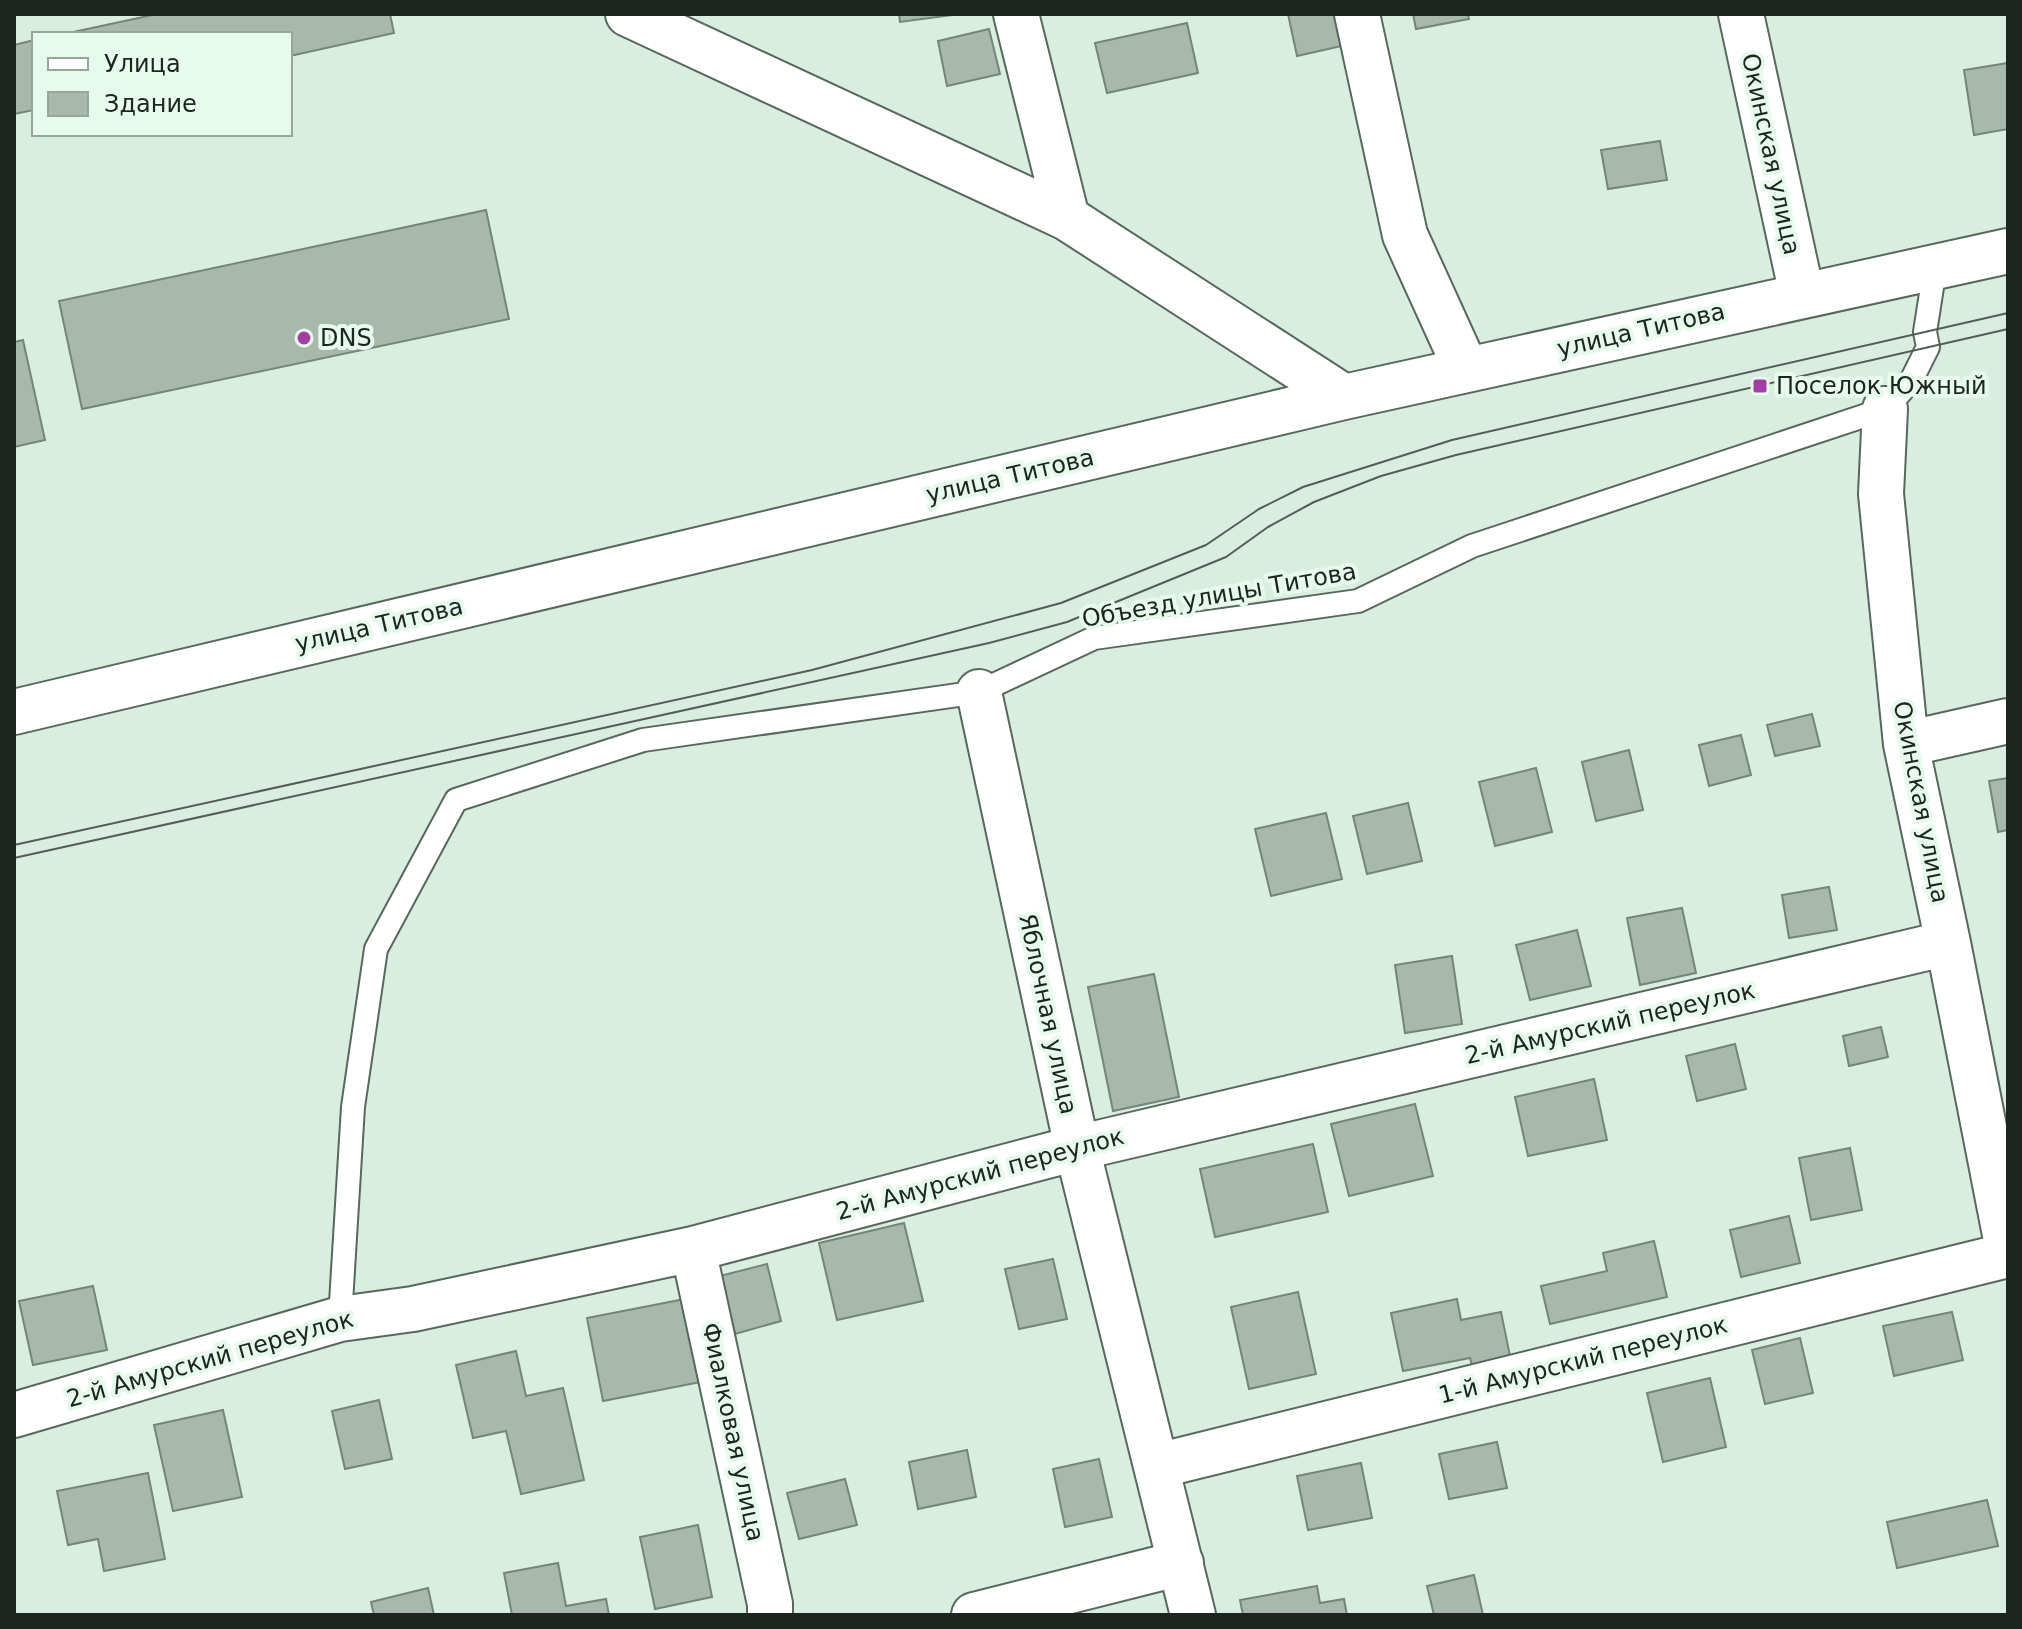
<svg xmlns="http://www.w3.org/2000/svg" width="2022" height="1629" font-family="'DejaVu Sans',sans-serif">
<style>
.building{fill:#a6b9ac;stroke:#74867a;stroke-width:2}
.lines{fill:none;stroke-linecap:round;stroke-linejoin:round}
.service-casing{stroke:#57685d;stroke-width:26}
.minor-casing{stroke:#57685d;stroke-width:48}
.service{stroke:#fff;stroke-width:22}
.minor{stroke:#fff;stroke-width:44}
.tram{stroke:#535e57;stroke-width:2}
.poi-dot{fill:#a33ea2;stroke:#e7fbed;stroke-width:3}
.labels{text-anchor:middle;stroke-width:8;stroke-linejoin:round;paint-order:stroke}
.street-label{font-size:24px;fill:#1e2521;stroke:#e7fbed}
.poi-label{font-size:24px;fill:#1e2521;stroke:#e7fbed;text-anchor:start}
</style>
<rect width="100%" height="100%" fill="#d9ede0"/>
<path class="building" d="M157 14H390L394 33 290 56V34H64Z
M899 14H960L900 22Z
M1288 14H1340L1346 45 1297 56Z
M1413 14H1468L1469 19 1416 29Z
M1187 23 1198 73 1107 93 1095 43Z
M989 29 1000 74 947 86 938 41Z
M34 40V110L14 114V45Z
M2008 63V129L1974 135 1964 70Z
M1660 141 1667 180 1608 189 1601 150Z
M486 210 509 319 82 409 59 301Z
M23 340 45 440 14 447V342Z
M1812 714 1820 746 1775 756 1767 725Z
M1741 735 1751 775 1709 786 1699 745Z
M1629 750 1643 810 1596 821 1582 762Z
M1536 768 1552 832 1495 846 1479 782Z
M2008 778V830L1998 832 1989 781Z
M1408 803 1422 861 1367 874 1353 816Z
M1326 813 1342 879 1271 896 1255 829Z
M1829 887 1837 930 1789 938 1782 895Z
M1682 908 1696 973 1640 985 1627 918Z
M1577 930 1591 986 1530 1000 1516 945Z
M1452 956 1462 1024 1405 1033 1395 965Z
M1154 974 1179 1097 1113 1111 1088 987Z
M1881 1027 1888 1057 1849 1066 1843 1036Z
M1735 1044 1746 1089 1697 1101 1686 1056Z
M1594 1079 1607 1140 1528 1156 1515 1097Z
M1415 1104 1433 1176 1349 1196 1331 1124Z
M1313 1144 1328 1212 1215 1237 1200 1169Z
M1850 1148 1862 1210 1811 1220 1799 1158Z
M1789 1216 1800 1263 1741 1277 1730 1230Z
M904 1223 923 1301 837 1320 819 1243Z
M1654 1241 1667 1297 1550 1324 1541 1286 1607 1271 1603 1253Z
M1053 1259 1067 1319 1019 1329 1005 1269Z
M767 1264 781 1321 735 1334 720 1276Z
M93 1286 107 1350 33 1365 19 1301Z
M1298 1292 1316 1374 1249 1389 1231 1307Z
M690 1298 706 1381 603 1401 587 1318Z
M1457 1299 1461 1320 1501 1312 1512 1366 1474 1374 1470 1358 1403 1371 1391 1313Z
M1952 1312 1963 1360 1894 1376 1883 1326Z
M1800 1338 1813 1393 1765 1404 1752 1350Z
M516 1351 526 1396 563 1388 584 1480 521 1494 506 1431 473 1438 456 1365Z
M1710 1378 1726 1447 1663 1462 1647 1393Z
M379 1400 392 1459 345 1469 332 1411Z
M223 1410 242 1497 173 1511 154 1425Z
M1497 1442 1507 1488 1449 1499 1439 1454Z
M967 1450 976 1497 918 1509 909 1462Z
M1099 1459 1112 1517 1065 1527 1053 1469Z
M1361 1463 1372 1518 1308 1530 1297 1476Z
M148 1473 165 1559 104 1571 98 1539 68 1545 57 1491Z
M845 1479 857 1525 799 1539 787 1493Z
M1987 1500 1998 1546 1897 1568 1887 1522Z
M698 1525 712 1597 655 1609 640 1537Z
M558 1563 566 1606 606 1599 609 1615H512L504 1573Z
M1474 1575 1483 1615H1434L1427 1586Z
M1317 1586 1320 1603 1344 1599 1347 1615H1243L1240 1600Z
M428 1588 434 1615H374L371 1602Z"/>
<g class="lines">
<g class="service-casing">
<path id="service" d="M340 1319 353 1107 376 949 456 800 643 740 979 692 1094 638 1358 601 1472 546 1885 409 1911 381 1928 347 1925 332 1935 268"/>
</g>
<g class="minor-casing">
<path id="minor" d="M628 14 1067 218 1344 397
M1016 14 1067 218
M1357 14 1405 235 1466 369
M1741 14 1802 295
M1885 409 1881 494 1906 744 1948 943 2008 1250
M979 692 1077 1148 1193 1615
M14 712 1344 397 2008 251
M1906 744 2008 721
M693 1249 770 1604V1615
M14 1415 340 1319 413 1309 693 1249 1077 1148 1948 943
M1157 1466 2008 1255
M974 1615 1181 1563"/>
</g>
<use href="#service" class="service"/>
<use href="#minor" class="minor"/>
<path class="tram" d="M14 845 812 670 1061 603 1206 545 1259 509 1303 487 1452 440 2008 313
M14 858 989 643 1067 622 1226 557 1268 527 1314 502 1381 476 1456 455 2008 329"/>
</g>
<g class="poi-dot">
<circle cx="304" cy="338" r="8"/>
<rect x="1752" y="378" width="16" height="16" rx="4"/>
</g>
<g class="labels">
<g class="street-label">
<text transform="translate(1771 154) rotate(78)" y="8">Окинская улица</text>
<text transform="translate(1641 330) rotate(-13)" y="8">улица Титова</text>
<text transform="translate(1010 476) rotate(-13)" y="8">улица Титова</text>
<text transform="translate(1219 595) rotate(-10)" y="8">Объезд улицы Титова</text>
<text transform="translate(379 625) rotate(-13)" y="8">улица Титова</text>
<text transform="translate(1921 802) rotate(79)" y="8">Окинская улица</text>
<text transform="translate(1048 1014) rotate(78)" y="8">Яблочная улица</text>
<text transform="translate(1610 1023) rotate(-13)" y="8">2-й Амурский переулок</text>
<text transform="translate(980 1174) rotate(-15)" y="8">2-й Амурский переулок</text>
<text transform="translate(210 1359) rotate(-16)" y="8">2-й Амурский переулок</text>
<text transform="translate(1583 1360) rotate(-14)" y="8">1-й Амурский переулок</text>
<text transform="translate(733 1432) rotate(78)" y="8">Фиалковая улица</text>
</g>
<g class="poi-label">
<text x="320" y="346">DNS</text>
<text x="1776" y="394">Поселок Южный</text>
</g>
</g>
<rect width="2022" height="1629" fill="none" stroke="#1e2521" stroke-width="32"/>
<rect x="32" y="32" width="260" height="104" fill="#e7fbed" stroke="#97a59b" stroke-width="2"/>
<rect x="48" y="58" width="40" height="12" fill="#ffffff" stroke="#97a59b" stroke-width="2"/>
<text x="104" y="72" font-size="24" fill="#1e2521">Улица</text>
<rect x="48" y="92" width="40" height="24" fill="#a6b9ac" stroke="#97a59b" stroke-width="2"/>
<text x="104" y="112" font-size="24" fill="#1e2521">Здание</text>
</svg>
